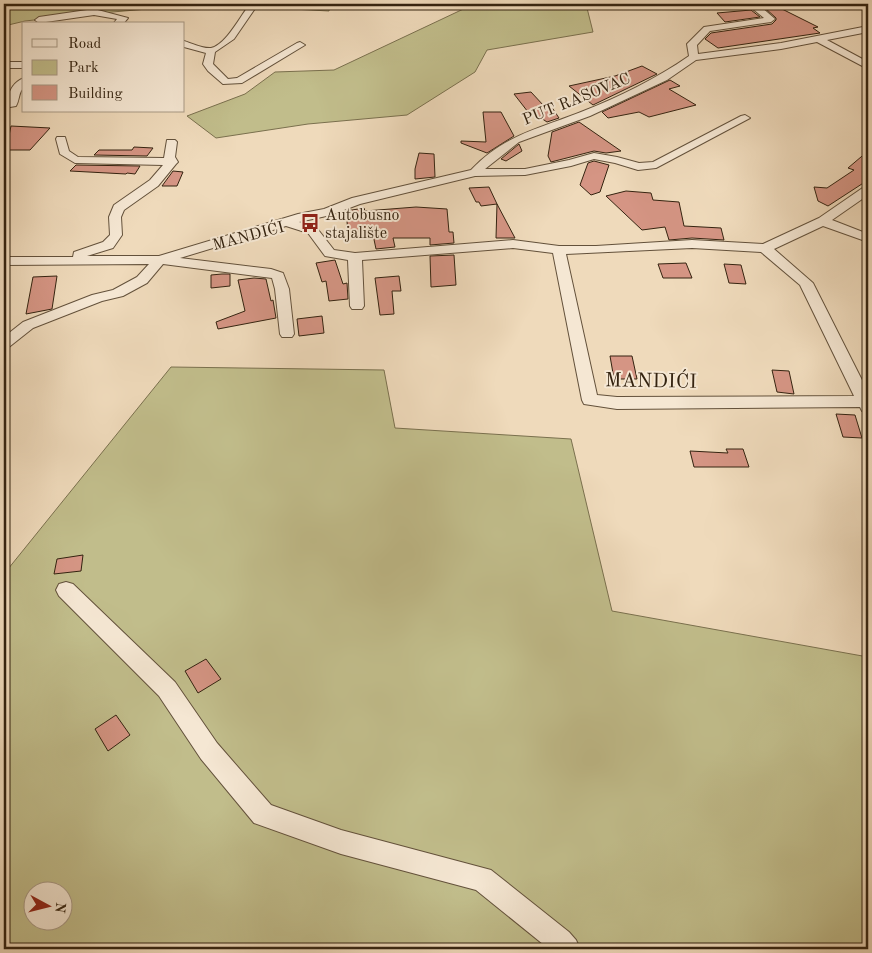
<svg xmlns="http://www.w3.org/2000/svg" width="872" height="953" font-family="'Old Standard TT',serif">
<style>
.green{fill:#c1bd8b;stroke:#7a704e;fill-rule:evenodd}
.building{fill:#d59584;stroke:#342310}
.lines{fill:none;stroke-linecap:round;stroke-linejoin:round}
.minor-casing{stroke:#63513b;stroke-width:2}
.minor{fill:#f5e7d3;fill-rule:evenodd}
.labels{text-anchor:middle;stroke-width:4;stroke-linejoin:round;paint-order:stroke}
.far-street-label{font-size:16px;fill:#342310;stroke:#f5e7d3}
.far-poi-label{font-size:16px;fill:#342310;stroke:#f5e7d3;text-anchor:start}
.street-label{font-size:20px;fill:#342310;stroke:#f5e7d3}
</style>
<rect width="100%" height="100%" fill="#efdabb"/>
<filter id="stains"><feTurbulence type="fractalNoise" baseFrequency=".004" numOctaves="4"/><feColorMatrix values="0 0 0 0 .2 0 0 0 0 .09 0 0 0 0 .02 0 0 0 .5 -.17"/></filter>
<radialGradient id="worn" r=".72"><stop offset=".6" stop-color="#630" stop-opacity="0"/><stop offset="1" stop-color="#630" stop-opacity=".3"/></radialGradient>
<path class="green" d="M4 4H330L329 11 238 6 194 5 89 14 25 21 4 26Z
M474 4H586L593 32 487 50 475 72 407 115 308 124 216 138 187 116 245 94 275 72 334 70Z
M171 367 384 370 395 428 571 439 612 611 868 657V949H4V574ZM32 890H62V920H32Z"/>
<path class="building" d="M778 7 818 27 813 28 820 33 718 48 705 39 711 33 772 24 776 20V18L765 8Z
M751 10 760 17 725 22 717 13Z
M642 66 657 74 593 105 569 86 615 76Z
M670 80 680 86 669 89 696 105 649 117 639 112 608 118 602 112Z
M531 92 544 106H551L559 118 547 122 532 112H528L514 94Z
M483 112H501L514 136 487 153 461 143V141L486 142Z
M579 122 621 151 606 153 594 151 551 162 548 156 552 132Z
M11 126 50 128 30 150H6Z
M519 144 522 151 506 161 501 159Z
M134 147 153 148 147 156 94 155 99 150H132Z
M868 151V180L828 206 818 201 814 187 827 188 854 170 848 168Z
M419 153 434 154 435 177 415 179V169Z
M594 161 609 165 600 192 591 195 580 185 588 163Z
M76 165 140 166 135 174 127 173 126 174 70 171Z
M173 171 183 172 177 186H162Z
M489 187 497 204 481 206 479 202H476L469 188Z
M626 191 651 193 653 200 679 202 684 226 721 228 724 240 692 238 669 240 665 227 642 230 606 196Z
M497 204 515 238H496Z
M416 207 447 209 449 232H453L454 243 430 245V238H393L395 247 376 249 372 230 348 232 346 211 364 208 365 211Z
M454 255 456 285 431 287 430 256Z
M335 260 343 284 347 283 348 299 329 301 326 281 322 282 316 263Z
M686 263 692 278H663L658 264Z
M724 264 741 265 746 284 729 283Z
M222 274H230V286L211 288V275Z
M57 276 52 309 26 314 33 277Z
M399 276 401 291H392L394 314 380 315 375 278Z
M254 278 266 279 271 301 273 300 276 318 218 329 216 322 245 311 238 280Z
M322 316 324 333 299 336 297 319Z
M610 356H632L637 379H614Z
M772 370 789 371 794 394 777 392Z
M836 414 855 415 862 438 843 437Z
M726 449H743L749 467H694L690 451 728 453Z
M83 555 81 571 54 574 57 559Z
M206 659 221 679 198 693 185 671Z
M116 715 130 735 108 751 95 729Z"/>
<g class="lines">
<g class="minor-casing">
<path id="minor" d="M250 4H258L234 39 215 52 213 64 228 79 237 78 297 43 300 42 305 45 242 83 223 84 208 71 203 64 206 53 184 47V41C191 43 203 49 211 48 226 45 241 15 250 4Z
M753 5H759L775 19 771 22 710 31 697 45 698 54 781 43 868 26V32L827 40 868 62V69L817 42 781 49 696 60 667 80 590 116 519 142 485 169H525L569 160 594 153 617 157 639 163 653 162 741 116 745 115 750 118 656 168 638 170 615 163 594 159 571 166 525 175 475 176 360 204 331 215 299 222 316 227 334 250 355 253 513 240 559 246H596L692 240 763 244 819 218 864 187 868 186V195L832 220 868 234V242L823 226 774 249 813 283 868 392V413L862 411 860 407 617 409 584 404 582 400 553 253 513 248 362 260 364 306 362 309H352L350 306 348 260 325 256 308 233 286 226 180 258 271 269 283 273 289 289 294 334 292 337H282L280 334 275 289 272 278 163 264 147 283 123 296 102 301 33 328 9 347 4 349V337L23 322 92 295 113 290 137 277 149 264 4 265V257H73L74 252 103 242 110 235 109 217 114 205 150 180 163 165 75 163 60 154 56 139 57 137H65L69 151 78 157 164 158 167 140H175L177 142 175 157 178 162 176 164 158 186 124 210 121 217 122 235 113 248 87 256H159L298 214 324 209 352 198 471 170C504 135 538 129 581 112 619 97 656 79 689 56L687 44 704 27 764 18 753 9ZM692 248 761 252 800 285 854 396 617 397 597 395 566 254Z
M94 9 128 18 123 24H113L117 19 94 15 39 23 35 20 39 17Z
M4 62H24V68H4Z
M24 78V87C18 93 20 99 16 106L4 108V102H7C9 91 13 82 24 78Z
M66 582 73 584 175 682 217 743 271 805 341 830 491 870 569 932 576 940 580 949H549L476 890 341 854 254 823 201 759 159 696 59 596 56 590 59 584Z"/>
</g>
<use href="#minor" class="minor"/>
</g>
<defs>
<g id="bus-bare" transform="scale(1.5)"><path d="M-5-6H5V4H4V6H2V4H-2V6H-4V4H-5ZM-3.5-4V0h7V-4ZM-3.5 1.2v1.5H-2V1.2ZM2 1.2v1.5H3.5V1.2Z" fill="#8f2418" stroke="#f5e7d3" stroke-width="2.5" paint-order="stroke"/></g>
</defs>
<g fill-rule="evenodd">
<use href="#bus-bare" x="310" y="223"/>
</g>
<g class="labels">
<g class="far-street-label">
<text transform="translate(576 98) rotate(-22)" y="6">PUT RASOVAC</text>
<text transform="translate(248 235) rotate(-15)" y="6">MANDIĆI</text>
</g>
<g class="far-poi-label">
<text x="325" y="220">Autobusno<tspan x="325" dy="18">stajalište</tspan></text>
</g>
<g class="street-label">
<text transform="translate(651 380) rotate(1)" y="7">MANDIĆI</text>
</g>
</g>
<rect width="872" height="953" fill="none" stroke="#efdabb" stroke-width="20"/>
<rect x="5" y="5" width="862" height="943" fill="none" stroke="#342310" stroke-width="2.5"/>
<rect x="10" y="10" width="852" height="933" fill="none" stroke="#342310"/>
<rect x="22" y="22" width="162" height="90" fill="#f5e7d3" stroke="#a89985"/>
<rect x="32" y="39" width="25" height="8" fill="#f5e7d3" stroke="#a89985"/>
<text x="68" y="48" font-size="15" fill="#342310">Road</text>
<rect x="32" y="60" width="25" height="15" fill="#c1bd8b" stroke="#a89985"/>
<text x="68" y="72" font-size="15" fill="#342310">Park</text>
<rect x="32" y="85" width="25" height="15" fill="#d59584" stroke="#a89985"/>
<text x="68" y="98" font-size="15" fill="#342310">Building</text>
<g transform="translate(48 906) rotate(97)"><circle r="24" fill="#f5e7d3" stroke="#a89985"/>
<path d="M0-4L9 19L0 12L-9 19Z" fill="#8f2418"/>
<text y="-8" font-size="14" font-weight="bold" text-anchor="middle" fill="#342310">N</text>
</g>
<rect width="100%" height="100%" filter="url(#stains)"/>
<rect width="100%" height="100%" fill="url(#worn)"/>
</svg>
